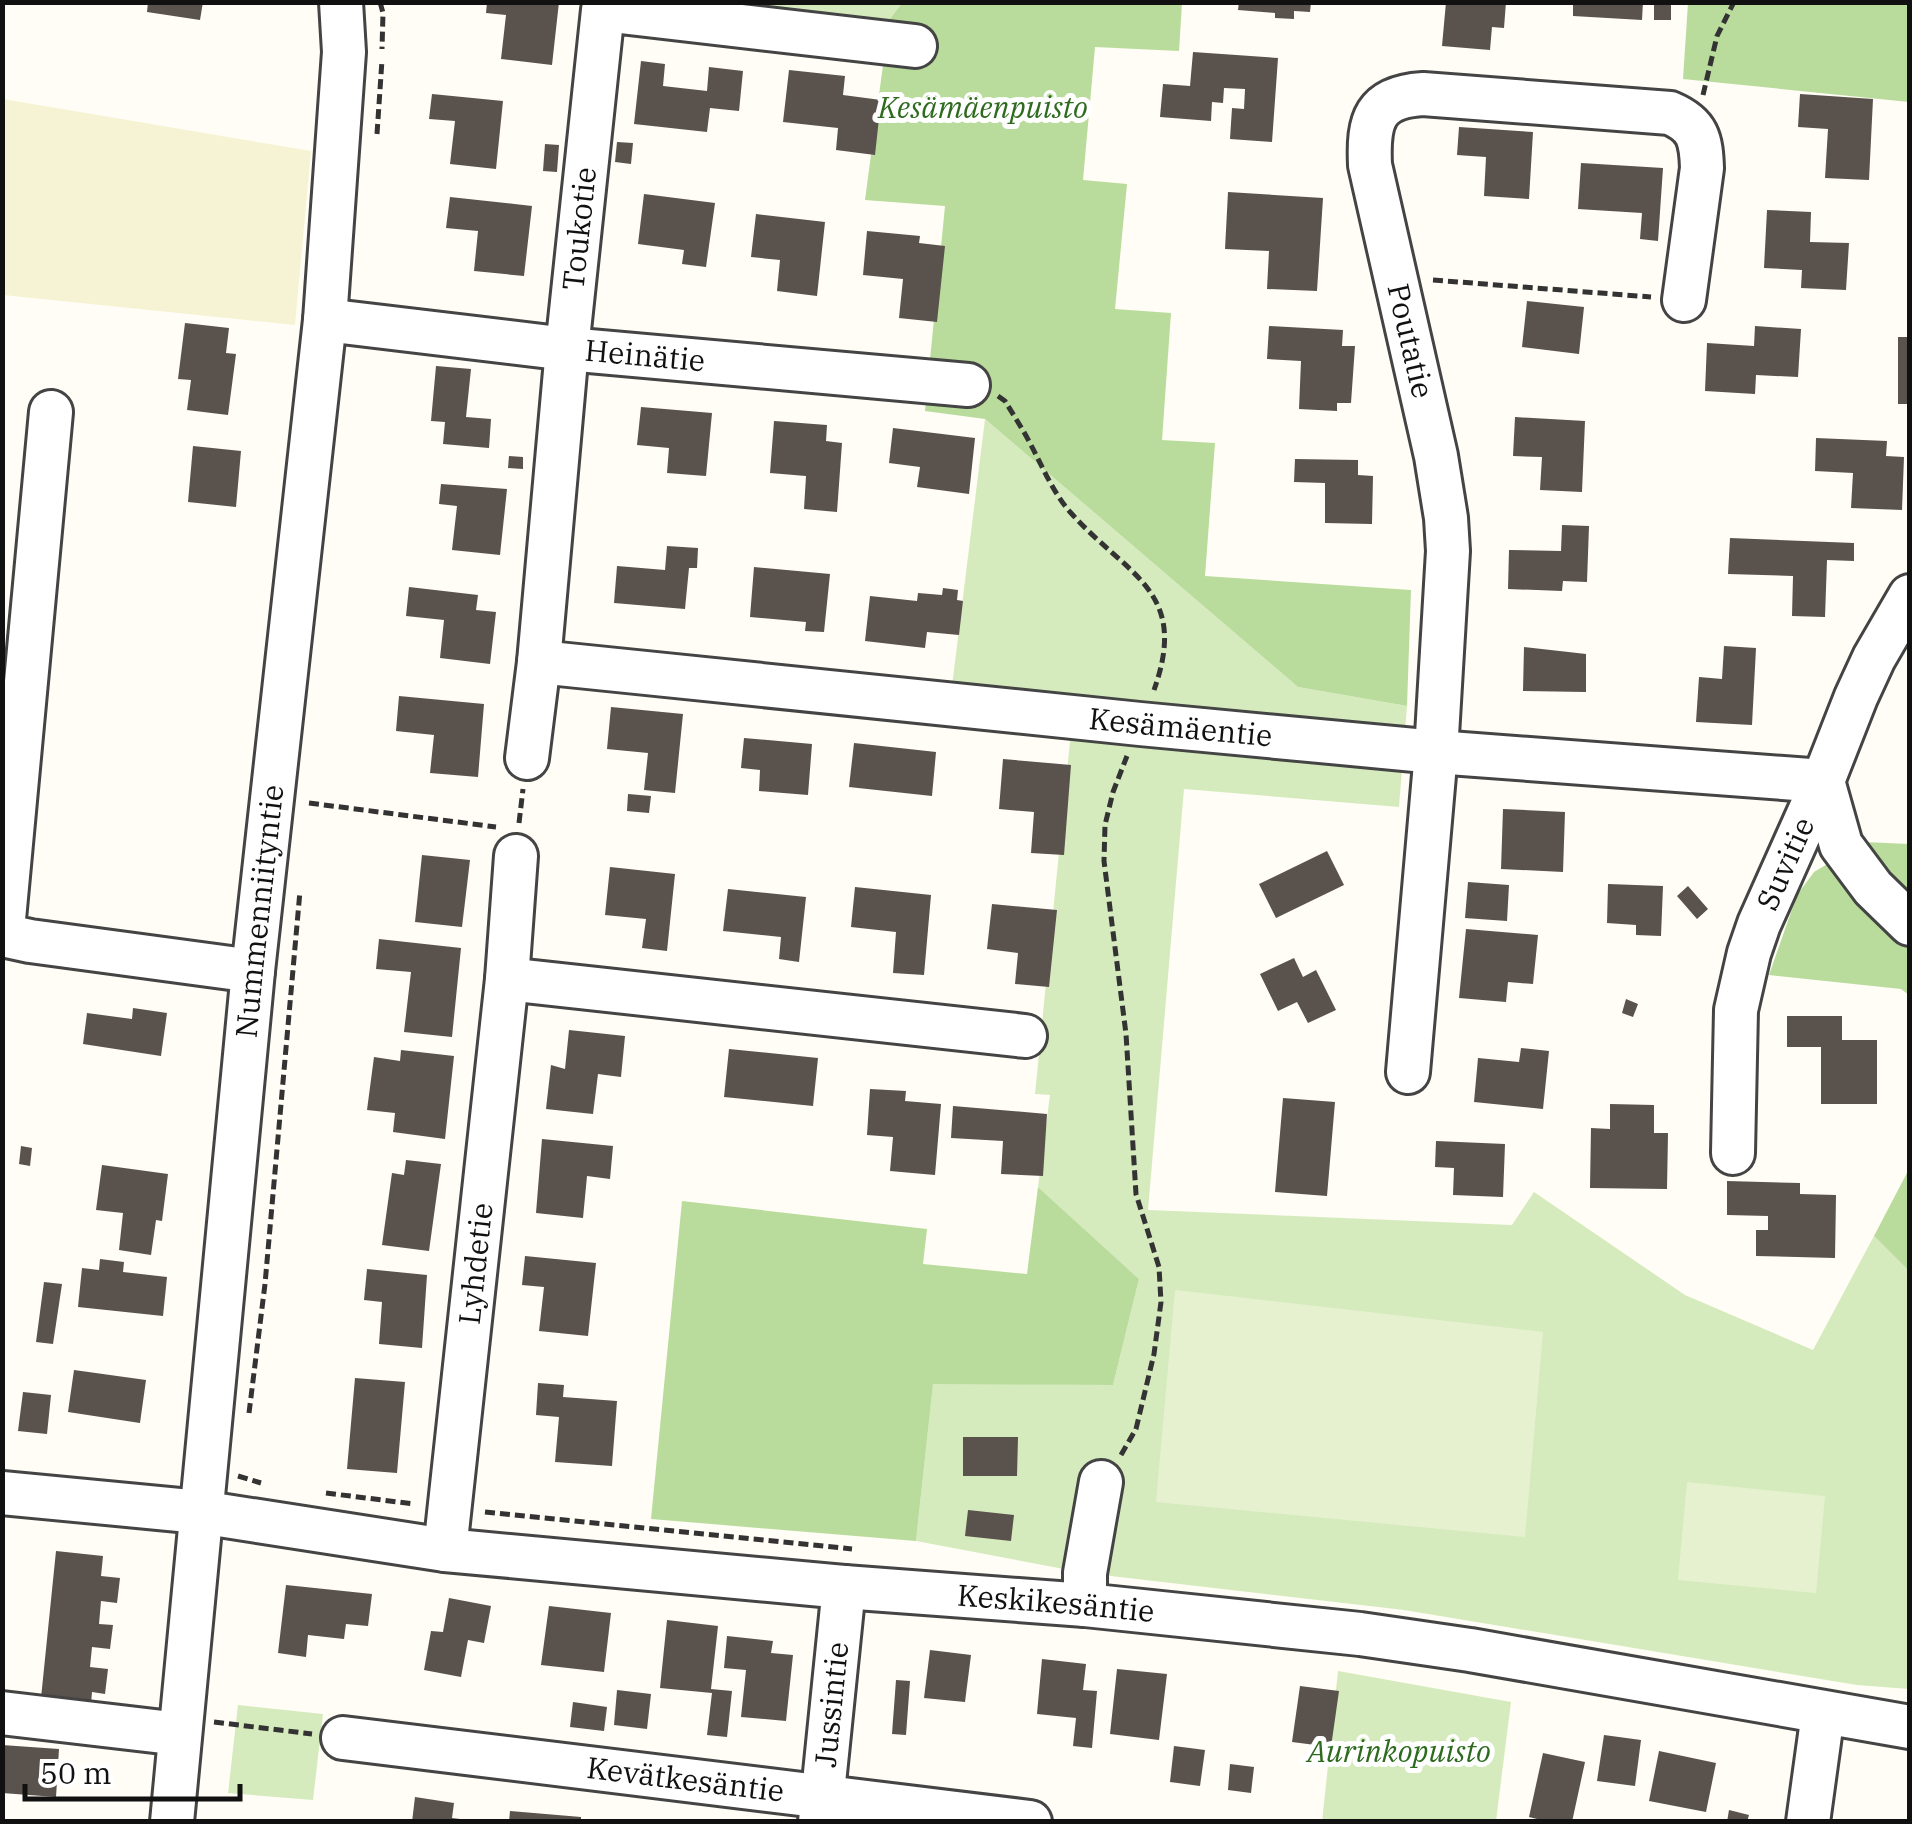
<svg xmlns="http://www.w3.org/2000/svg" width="1912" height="1824" font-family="'IBM Plex Serif',serif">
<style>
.farmland{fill:#f6f3d4}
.green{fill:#d5ebbd}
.forest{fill:#b9dc9c}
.pitch{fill:#e6f2cf}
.building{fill:#5a524d}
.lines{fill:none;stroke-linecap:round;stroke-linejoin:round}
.minor-casing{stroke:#444;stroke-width:48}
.path{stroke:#333;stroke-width:5;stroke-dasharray:10 5;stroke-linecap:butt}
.minor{stroke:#fff;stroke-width:42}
.labels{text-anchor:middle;stroke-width:10;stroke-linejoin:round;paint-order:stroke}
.park-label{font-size:30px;font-style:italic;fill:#2f6b1f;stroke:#fff}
.street-label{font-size:30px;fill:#111;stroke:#fff}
</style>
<rect width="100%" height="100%" fill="#fffdf5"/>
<path class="farmland" d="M3 99 311 151 295 325 3 295Z"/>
<path class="green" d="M703 3H902L889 20Z
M985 419 1298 687 1407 706 1399 807 1184 789 1148 1210 1512 1225 1534 1192 1685 1295 1813 1350 1874 1236 1909 1271V1689L1857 1685 1404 1610 1085 1573 916 1541 933 1383 1113 1385 1139 1279 1038 1187 1050 1095 1035 1094 1074 701 952 686Z
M1338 1671 1511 1702 1496 1821 1322 1822Z
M238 1705 323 1714 313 1800 228 1793Z"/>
<path class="forest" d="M902 3H1182L1179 51 1095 47 1083 180 1127 184 1115 309 1171 313 1162 440 1215 443 1205 576 1411 590 1407 706 1298 687 985 419 925 411 945 206 865 200 889 20Z
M1688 3H1909V102L1683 79Z
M1864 842 1909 844V995L1901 989 1769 975 1797 895 1814 872Z
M1909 1169V1271L1874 1236Z
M1038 1187 1139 1279 1113 1385 933 1384 916 1541 651 1519 682 1201 927 1229 923 1264 1027 1274Z"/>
<path class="pitch" d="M1175 1290 1543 1332 1525 1537 1156 1502Z
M1687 1482 1825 1496 1816 1593 1678 1580Z"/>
<path class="building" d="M148 2H203L200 20 147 12Z
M487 2H559L552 65 501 59 506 15 486 13Z
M1239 2H1311L1310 12 1294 11V19L1275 18V13L1238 10Z
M1446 2H1506L1504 28 1492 27 1490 50 1442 46Z
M1573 2H1643L1642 20 1573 16Z
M1654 2H1671V20H1654Z
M1193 52 1278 58 1272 142 1230 139 1232 108 1244 109 1245 89 1224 88 1223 103 1212 102 1211 121 1160 117 1163 84 1190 86Z
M641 61 665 64 663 86 707 91 709 67 743 71 739 111 710 108 707 132 634 124Z
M789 70 845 76 843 95 881 100 875 155 836 150 838 128 783 122Z
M432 94 503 101 496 169 450 164 455 121 429 119Z
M1800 94 1873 99 1869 180 1825 178 1828 129 1798 127Z
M1459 127 1533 132 1529 199 1484 196 1486 157 1457 155Z
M617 142 633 143 631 164 615 162Z
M545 144 559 145 557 172 543 171Z
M1581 163 1663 168 1658 241 1640 239 1642 213 1578 209Z
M1228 192 1323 198 1317 291 1267 289 1269 251 1225 249Z
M644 194 715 203 706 267 682 264 684 250 638 244Z
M450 197 532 206 524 276 474 271 478 231 446 228Z
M1767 210 1811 212 1810 242 1849 243 1846 290 1801 288 1802 270 1764 268Z
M756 214 825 222 817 296 777 291 780 260 751 257Z
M867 231 920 236 919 243 945 246 937 322 899 318 903 279 863 275Z
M1527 301 1584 307 1579 354 1522 347Z
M185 323 229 328 226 353 236 354 228 415 187 410 191 380 178 379Z
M1269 326 1343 330 1342 346H1355L1351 403H1337V411L1299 409 1301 361 1267 359Z
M1755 326 1801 329 1798 377 1756 375 1755 394 1705 391 1707 343 1754 346Z
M1898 337H1910V404H1898Z
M436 366 471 369 466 417 491 419 489 448 443 444 445 422 431 421Z
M641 407 712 413 706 476 667 473 669 448 637 445Z
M1515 417 1585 421 1582 492 1540 490 1542 457 1513 456Z
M774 421 827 425 826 441 842 443 837 512 804 509 806 476 770 473Z
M893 428 975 438 969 494 917 487 920 467 889 463Z
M1816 438 1887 441 1886 456 1904 457 1902 510 1851 508 1853 473 1815 471Z
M193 446 241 451 236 507 188 502Z
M509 456 523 457V469L508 468Z
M1295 459 1358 460V475L1373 476 1372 524 1325 523V483L1294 482Z
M441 484 507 489 500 555 452 550 457 506 439 504Z
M1562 525 1589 526 1587 582 1563 581 1562 591 1508 589 1509 550 1561 551Z
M1730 538 1854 543V561L1827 560 1825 617 1792 616 1793 576 1728 574Z
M667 546 698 548 697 568H689L685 609 614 603 617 566 665 570Z
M754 567 830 574 824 632 805 631 806 622 750 617Z
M409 587 478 595 476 610 496 612 490 664 440 658 444 620 406 616Z
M943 588 958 590 957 600 963 601 959 635 927 632 925 648 865 641 870 596 917 601 918 593 942 595Z
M1724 646 1756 648 1752 725 1696 722 1699 677 1722 679Z
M1524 647 1586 654V692L1523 691Z
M399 696 484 704 478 777 430 773 434 735 396 731Z
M611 707 683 714 675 793 644 790 648 753 607 749Z
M744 738 812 744 808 795 759 791 760 770 741 768Z
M854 743 936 752 932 796 849 787Z
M1003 759 1071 765 1064 855 1031 853 1034 812 999 809Z
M628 794 651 796 649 813 627 811Z
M1503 809 1565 812 1563 872 1501 869Z
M1327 851 1344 885 1276 918 1259 884Z
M422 855 470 860 462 927 415 922Z
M610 867 675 874 667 951 642 948 646 919 605 915Z
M1468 882 1509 885 1507 921 1465 918Z
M1608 884 1663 886 1661 936 1636 935V925L1607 923Z
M1688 886 1708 909 1697 919 1677 896Z
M855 887 931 895 924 975 893 973 896 932 851 927Z
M728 889 806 897 799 962 779 959 781 937 723 931Z
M992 904 1057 910 1049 987 1015 984 1018 953 987 949Z
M1466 929 1538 935 1533 984 1508 982 1506 1002 1459 998Z
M379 939 461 948 452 1037 404 1032 411 972 376 969Z
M1294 958 1303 977 1316 970 1336 1010 1308 1023 1297 1002 1278 1011 1260 974Z
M1626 999 1638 1004 1633 1017 1622 1013Z
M133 1008 167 1013 161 1056 83 1044 87 1013 132 1019Z
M1787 1016H1842V1040H1877V1104H1821V1047H1787Z
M569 1030 625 1036 621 1077 598 1074 593 1114 546 1109 551 1065 565 1069Z
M1521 1048 1549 1051 1543 1109 1474 1102 1478 1058 1519 1062Z
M729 1049 818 1058 813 1106 724 1097Z
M401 1050 454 1056 445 1139 393 1132 395 1113 367 1110 374 1057 400 1061Z
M870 1089 906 1091 905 1101 941 1104 935 1175 890 1171 893 1137 867 1135Z
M1283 1098 1335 1102 1327 1196 1275 1192Z
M1610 1104 1654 1105V1133H1668L1667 1189 1590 1188 1591 1128 1610 1129Z
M953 1106 1047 1114 1043 1176 1001 1174 1003 1141 951 1138Z
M542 1139 613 1146 610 1179 587 1176 583 1218 536 1213Z
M1436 1141 1505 1144 1503 1197 1453 1195 1454 1168 1435 1167Z
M21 1146 32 1148 30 1166 19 1164Z
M406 1160 441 1164 429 1251 382 1245 392 1173 404 1175Z
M102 1165 168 1174 162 1221 156 1220 151 1255 119 1250 123 1213 96 1210Z
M1727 1181 1800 1183V1194L1836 1195 1835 1258 1756 1256V1230H1768V1216L1727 1215Z
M525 1256 596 1263 588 1336 539 1331 544 1287 522 1285Z
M100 1259 124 1262 123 1272 167 1277 163 1316 78 1307 82 1268 99 1270Z
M367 1269 427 1275 422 1348 379 1344 382 1302 364 1300Z
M44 1282 62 1284 53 1344 36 1342Z
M74 1370 146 1380 140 1423 68 1412Z
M355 1378 405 1382 397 1473 347 1469Z
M538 1383 564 1385 563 1397 617 1401 612 1466 555 1462 559 1417 536 1415Z
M23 1392 51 1395 47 1434 18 1431Z
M963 1437H1018L1017 1476H963Z
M968 1510 1014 1515 1011 1541 965 1536Z
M56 1551 103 1556 101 1576 120 1578 117 1603 101 1601 99 1624 113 1625 110 1649 92 1647 90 1667 108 1669 105 1694 92 1692 91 1704 41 1698Z
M286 1585 372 1594 368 1626 346 1624 344 1639 308 1635 306 1657 278 1653Z
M449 1598 491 1606 484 1643 468 1640 461 1677 424 1670 431 1631 443 1632Z
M549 1606 611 1613 604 1672 541 1665Z
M667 1620 718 1626 711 1689 732 1691 727 1737 707 1735 712 1693 660 1688Z
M727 1636 773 1641 771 1653 793 1655 786 1721 741 1717 746 1670 724 1668Z
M930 1650 971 1655 965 1702 924 1698Z
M1042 1659 1086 1664 1083 1690 1097 1691 1092 1748 1073 1746 1076 1718 1037 1714Z
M1117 1669 1167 1674 1159 1740 1110 1734Z
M896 1680 910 1681 906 1735 892 1734Z
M1300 1686 1339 1691 1331 1747 1292 1742Z
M617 1690 651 1694 647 1729 614 1725Z
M573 1702 607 1707 604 1731 570 1727Z
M1604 1735 1641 1740 1635 1786 1597 1781Z
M2 1745 59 1749 56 1797 2 1793Z
M1174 1746 1205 1750 1200 1786 1170 1782Z
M1659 1751 1716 1763 1706 1812 1649 1801Z
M1543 1753 1585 1762 1572 1822H1549L1529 1817Z
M1230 1764 1254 1767 1251 1793 1228 1790Z
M415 1797 454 1803 452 1818 460 1819 459 1822H412Z
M1729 1810 1749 1815 1747 1822H1727Z
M510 1811 581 1817V1822H509Z"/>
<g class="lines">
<g class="minor-casing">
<g id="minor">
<path id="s1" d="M325 320 567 349 968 385"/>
<path d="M51 412 4 919 7 936 30 941 253 971"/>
<path id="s2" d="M539 662 1140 724 1436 752 1823 781"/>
<path id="s3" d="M527 758 539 662 567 349 603 10 915 46"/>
<path d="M1823 781 1841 845 1873 888 1910 924"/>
<path d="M507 979 1025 1036"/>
<path d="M1408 1072 1436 752 1448 551 1446 518 1436 456 1370 165C1368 120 1374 97 1423 94L1670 113C1698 125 1701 139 1702 168L1684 300"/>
<path id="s4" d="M1733 1153 1736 1010 1749 953 1759 924 1823 781 1856 697 1874 658 1910 596"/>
<path id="s5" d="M2 1493 200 1512 445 1550 844 1587 1085 1605 1360 1634 1470 1650 1910 1727"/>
<path id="s6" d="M445 1550 507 979 516 856"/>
<path d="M1085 1605V1573L1101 1482"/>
<path d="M2 1713 180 1734"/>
<path id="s7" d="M343 1738 1030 1822"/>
<path id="s8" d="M172 1822 253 971 325 320 344 52 341 2"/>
<path id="s9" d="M820 1822 844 1587"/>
<path d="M1808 1822 1823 1713"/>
</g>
</g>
<path class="path" d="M380 2 383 13 382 49
M1703 95 1717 36 1734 2
M377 134 382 60
M1433 280 1651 297
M998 396 1005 401C1014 416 1024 431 1032 447 1044 470 1054 494 1071 513 1127 576 1190 590 1154 690
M309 803 496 827
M519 823 523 789
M249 1413 265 1284 300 891
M1121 1455 1136 1429 1154 1354 1161 1302 1159 1267 1136 1194 1126 1034 1104 861 1105 825 1113 792 1127 756
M238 1476 261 1483
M326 1493 414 1504
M485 1512 852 1549
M214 1722 312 1734"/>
<use href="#minor" class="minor"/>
</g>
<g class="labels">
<g class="park-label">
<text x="983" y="118">Kesämäenpuisto</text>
<text x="1399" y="1762">Aurinkopuisto</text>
</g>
<g class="street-label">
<text dy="10" stroke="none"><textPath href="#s3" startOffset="532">Toukotie</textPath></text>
<text transform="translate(1410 341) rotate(77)" y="10">Poutatie</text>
<text dy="10" stroke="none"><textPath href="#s1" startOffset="322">Heinätie</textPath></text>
<text dy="10" stroke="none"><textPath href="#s2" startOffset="645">Kesämäentie</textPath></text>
<text dy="10" stroke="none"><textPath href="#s4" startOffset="298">Suvitie</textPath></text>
<text dy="10" stroke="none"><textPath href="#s8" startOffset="915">Nummenniityntie</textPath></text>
<text dy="10" stroke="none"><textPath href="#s6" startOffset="288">Lyhdetie</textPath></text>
<text dy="10" stroke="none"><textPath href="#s5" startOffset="1060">Keskikesäntie</textPath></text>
<text dy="10" stroke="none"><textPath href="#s9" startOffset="118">Jussintie</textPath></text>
<text dy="10" stroke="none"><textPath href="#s7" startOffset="345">Kevätkesäntie</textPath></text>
</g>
</g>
<rect width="1912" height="1824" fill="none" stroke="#111111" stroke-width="10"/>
<path d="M25 1784v15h215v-15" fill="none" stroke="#111111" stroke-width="5"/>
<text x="40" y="1784" font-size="30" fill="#111111" stroke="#ffffff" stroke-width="8" paint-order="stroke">50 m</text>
</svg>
